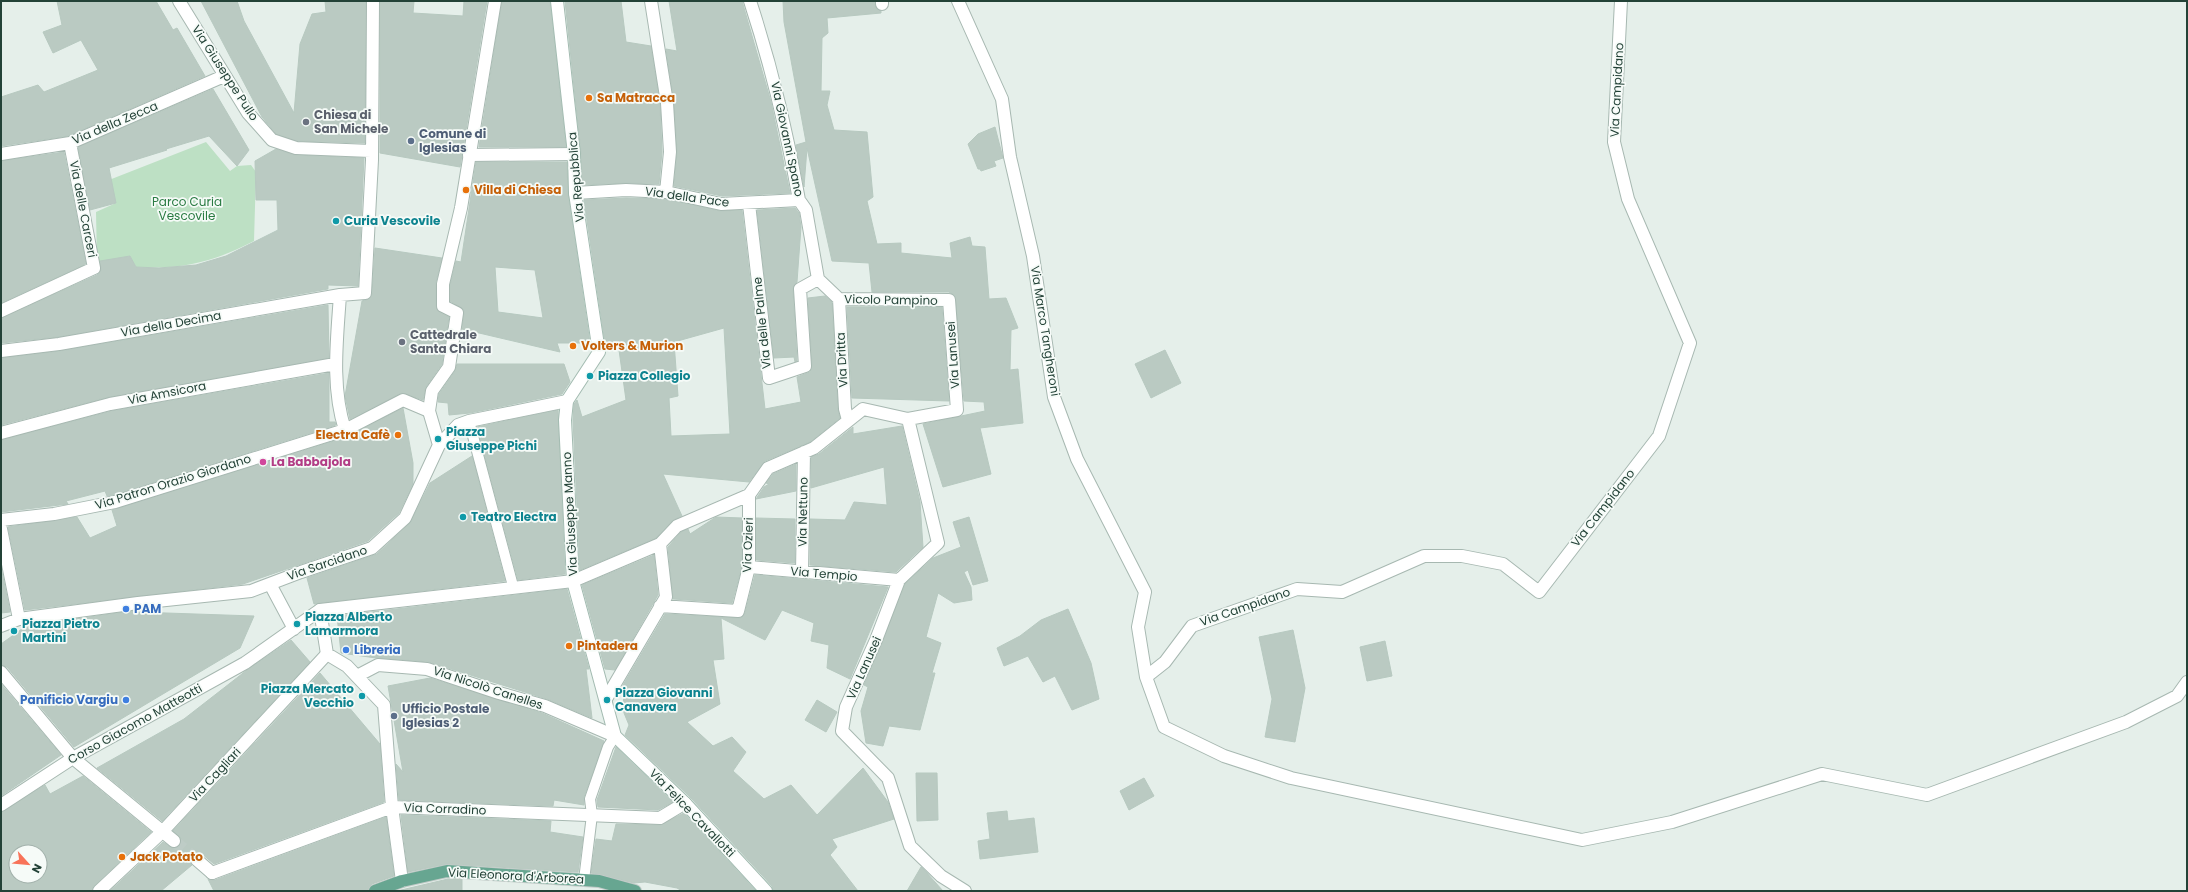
<svg xmlns="http://www.w3.org/2000/svg" width="2188" height="892" font-family="Poppins,sans-serif">
<style>
.green{fill:#bde0c4}
.building{fill:#bacac2;stroke:#b7c9c0;fill-rule:evenodd}
.lines{fill:none;stroke-linecap:round;stroke-linejoin:round}
.pedestrian-tunnel{stroke:#beccc6;stroke-width:12;stroke-dasharray:12 6;stroke-linecap:butt}
.service-casing{stroke:#a7b8b1;stroke-width:12}
.pedestrian-casing{stroke:#a7b8b1;stroke-width:14}
.minor-casing{stroke:#a7b8b1;stroke-width:14}
.secondary-casing{stroke:#a3bbb1;stroke-width:14}
.primary-casing{stroke:#c1cac7;stroke-width:14}
.service{stroke:#fff;stroke-width:10}
.pedestrian{stroke:#fff;stroke-width:12}
.minor{stroke:#fff;stroke-width:12}
.secondary{stroke:#fff;stroke-width:12}
.primary{stroke:#67a691;stroke-width:12}
.food-dot{fill:#e8710a;stroke:#f6fbf8;stroke-width:1.5}
.worship-dot{fill:#6b7280;stroke:#f6fbf8;stroke-width:1.5}
.service-dot{fill:#5c6f8a;stroke:#f6fbf8;stroke-width:1.5}
.culture-dot{fill:#0f9aa8;stroke:#f6fbf8;stroke-width:1.5}
.hotel-dot{fill:#d1479c;stroke:#f6fbf8;stroke-width:1.5}
.shop-dot{fill:#3f7fe0;stroke:#f6fbf8;stroke-width:1.5}
.labels{text-anchor:middle;stroke-width:3.5;stroke-linejoin:round;paint-order:stroke}
.street-label{font-size:12px;fill:#234237;stroke:#f6fbf8}
.food-label{font-size:12px;font-weight:bold;fill:#c56008;stroke:#f6fbf8;text-anchor:start}
.worship-label{font-size:12px;font-weight:bold;fill:#5b616d;stroke:#f6fbf8;text-anchor:start}
.service-label{font-size:12px;font-weight:bold;fill:#4e5e75;stroke:#f6fbf8;text-anchor:start}
.park-label{font-size:12px;fill:#2a7b43;stroke:#f6fbf8}
.culture-label{font-size:12px;font-weight:bold;fill:#0d838f;stroke:#f6fbf8;text-anchor:start}
.hotel-label{font-size:12px;font-weight:bold;fill:#b23c85;stroke:#f6fbf8;text-anchor:start}
.shop-label{font-size:12px;font-weight:bold;fill:#366cbe;stroke:#f6fbf8;text-anchor:start}
</style>
<rect width="100%" height="100%" fill="#e5efea"/>
<path class="green" d="M206 142 230 171 237 166 251 165 256 172 254 241C214 262 181 270 136 267L130 256 97 263 96 212 116 203 109 180Z"/>
<path class="building" d="M57 1H156L173 30 177 28 205 76 68 136 1 146V97L38 85 44 92 98 70 81 40 53 53 43 32 62 25Z
M201 1H237L244 21 294 113 300 44 312 14 326 12 325 1H366L365 143 297 141 276 134 262 117Z
M380 1H414L413 13 463 16 464 1H487L460 167 380 153Z
M502 1H550L566 147H479Z
M565 1H621L626 42 651 46 660 104 662 152 659 184 626 183 582 185 581 153Z
M669 1H742L771 102 790 193 722 196 674 186 677 152 674 103 666 49 677 51Z
M783 1H874L876 8 881 11V13L827 18 828 33 822 38 821 91H830L827 105 834 130 867 132 873 197 867 201 877 244 901 243V253L952 258 950 243 970 237 972 246 985 247 989 299 1006 298 1018 328 1011 330 1010 370 1018 369 1023 423 980 428 991 474 943 487 923 424 985 411 984 402 964 401 955 296 949 292H872L869 263 832 261 807 148 804 187 796 145 806 142 784 22Z
M213 89 249 150 237 166 209 136 166 149 167 150 109 168 116 203 90 210 78 147Z
M995 127 1003 158 994 161 996 166 981 171 980 169H978L968 144 978 134Z
M276 149 295 155 364 158 358 286 328 285V289L58 337 1 343V318L97 275 101 270 100 261 130 256 136 267 159 268 196 265 226 256 278 230 277 200H256L255 161Z
M64 152 86 264 1 303V161Z
M476 162H567L568 194 590 343H557L560 352 462 329 464 310 450 301V285L456 261 461 262ZM495 267 535 270 543 318 498 312Z
M626 198 665 199 720 211 742 210 765 409 801 402 797 377 810 372 812 366 808 298 825 296 832 302 838 409 840 418 810 442 765 461 749 482 663 474 682 516 672 521 656 538 580 570 573 420 574 404 577 400 582 417 626 400 618 343H605L584 200ZM724 328 730 434 671 436 669 398 678 396 674 342Z
M795 208 799 213 801 227 797 282 793 289 797 361 795 362 794 357 774 358 757 210Z
M375 248 442 258 436 282V306L439 312 449 317 442 364 426 387 423 400 402 393 350 419 345 396 362 301 369 299 372 294Z
M328 305 329 358 109 397 1 425V358L60 351Z
M847 307H942L949 401 852 398Z
M1165 350 1181 383 1151 398 1135 364Z
M457 364H564L570 382 562 394 470 413 449 415 448 403 438 402 439 394 455 371Z
M329 373V422H335L336 425 113 495 107 496 105 491 66 501 68 504 1 512V440L112 411Z
M403 408 413 463V484L399 513 368 541 243 584 25 610 8 527 77 517 90 538 117 526 112 510 347 437Z
M558 410 565 574 518 580 477 427Z
M902 426 920 502 923 547 896 572 810 565V519L845 520 854 502 887 505 884 467 811 488V457L819 454 853 427V434Z
M472 456 505 581 314 604 307 578 377 554 410 523 430 483Z
M796 464V491L756 499 764 487 769 484 766 483 773 474Z
M716 517 742 518V566L732 603 673 599 668 547 681 532 688 529 690 534Z
M969 517 988 581 973 585 968 570 964 572 971 587 972 600 954 603 938 593 926 637 941 643 932 673H935L920 730 889 726 883 746 866 743 861 711 868 687 864 685 905 584 933 558 961 547 953 522Z
M756 518 795 519V563L756 560Z
M654 555 658 595 615 670 605 669 582 585Z
M1 567 10 612 1 613Z
M755 575 888 587 850 679 827 668 829 645 811 641 814 623 782 610 765 640 721 618 724 659 713 660 720 704 687 722 713 746 732 737 746 752 733 771 764 799 791 785 817 815 863 768 888 802 894 819 832 839 837 847 830 855 858 891H773L772 886 691 798 625 735 629 725 624 713 623 685 665 614 741 618 745 613Z
M567 589 589 669H586L592 718 547 699 429 662 376 658 341 653 337 616Z
M1068 609 1091 663 1099 699 1072 710 1055 676 1043 682 1028 656 1004 666 997 648 1020 636 1041 620Z
M139 610H142L137 612 254 616 240 648 74 747 7 667 1 665V644L26 626Z
M1293 630 1305 688 1295 742 1265 737 1272 699 1259 637Z
M291 640 310 662 162 821 97 768 184 719 247 670Z
M1385 641 1392 676 1367 681 1360 647Z
M320 673 380 744 384 802 214 864 202 854 194 853 190 858 192 865 161 891H110L163 842 172 848 180 846 181 838 173 831Z
M430 678 542 713 604 741 584 797V805L554 800 553 806 399 800 396 764 403 772 388 686Z
M1 684 61 755 1 796Z
M817 700 837 712 826 732 805 720Z
M616 747 673 802 658 810 598 807 597 800Z
M916 773H937L938 820 917 821Z
M83 776 151 832 94 886 92 891H1V812L45 785 50 794ZM16 852H40V876H16Z
M1144 778 1154 796 1129 810 1120 791Z
M1007 811 1008 821 1034 818 1038 852 980 859 978 841 990 839 987 813Z
M684 813 756 891H682L677 888 645 882 634 883 591 873 596 839 612 841 616 824 660 825Z
M401 815 551 821 550 832 583 837 578 872 447 864 408 872Z
M386 817 394 876 372 884 368 891H214L208 879 215 880Z
M921 867 927 873 943 891H907Z
M448 879H462V891H397Z"/>
<g class="lines">
<path class="pedestrian-tunnel" d="M174 841 197 860"/>
<g class="service-casing">
<path id="service" d="M469 421 513 586
M584 880 592 815 590 799 608 747 615 736"/>
</g>
<g class="pedestrian-casing">
<path id="pedestrian" d="M439 445 429 411 432 391 449 367 457 313 443 306V284L461 208 495 1
M270 584 294 629
M19 619 138 603 251 591 301 572 372 548 405 518 439 445 458 425 469 421 567 401
M1 672 73 758 174 841
M1 805 73 758 245 663 320 610
M197 860 212 873
M99 891 162 832 327 654"/>
</g>
<g class="minor-casing">
<path id="minor" d="M179 1 248 113 272 140 296 148 371 151
M651 1 667 103 670 152 666 192
M750 1C772 68 787 131 799 200L806 210 818 279
M882 1V4
M958 1 1002 99 1010 157 1033 256 1054 397 1077 459 1145 592 1138 627 1146 677 1164 727 1224 756 1291 778 1582 840 1672 822 1822 774 1927 795 2126 722 2177 696 2187 682
M1 154 70 143 224 76
M469 155 574 154
M575 193 626 190 666 192 721 204 799 200
M749 204 769 378 805 366 800 289 818 279
M839 299 845 409 848 420
M1 311 94 268 70 143
M1 351 59 344 340 295
M908 419 938 543 899 580 876 640 846 707 842 731 888 778 910 846 941 876 965 891
M345 430C331 386 337 340 340 295L365 293 372 160 373 1
M1 433 110 404 335 364
M749 495 768 468 814 448 863 409 908 419 957 410 949 300 839 299 818 279
M1 520 54 514 115 502 345 430 403 400 429 411
M1 529 19 619 1 626
M749 567 899 580
M802 572 804 452
M660 606 738 611 749 567V495
M357 676 378 665 427 669 499 693 545 706 615 736
M1146 677 1165 662 1192 626 1297 589 1342 592 1424 556H1462L1503 564 1539 592 1659 436 1690 343 1628 199 1614 142 1621 1
M606 699 666 597 660 544
M212 873 392 807 660 818 685 803
M402 881 392 807 384 705 347 666 327 654 320 610 573 581 660 544 677 526 749 495"/>
</g>
<g class="secondary-casing">
<path id="secondary" d="M557 1 574 154 575 193 599 352 567 401 565 420 573 581 615 736 685 803 766 891"/>
</g>
<g class="primary-casing">
<path id="primary" d="M375 891 402 881 447 871 599 881 635 891"/>
</g>
<use href="#service" class="service"/>
<use href="#pedestrian" class="pedestrian"/>
<use href="#minor" class="minor"/>
<use href="#secondary" class="secondary"/>
<use href="#primary" class="primary"/>
</g>
<g class="food-dot">
<circle cx="589" cy="98" r="4"/>
<circle cx="466" cy="190" r="4"/>
<circle cx="573" cy="346" r="4"/>
<circle cx="398" cy="435" r="4"/>
<circle cx="569" cy="646" r="4"/>
<circle cx="122" cy="857" r="4"/>
</g>
<g class="worship-dot">
<circle cx="306" cy="122" r="4"/>
<circle cx="402" cy="342" r="4"/>
</g>
<g class="service-dot">
<circle cx="411" cy="141" r="4"/>
<circle cx="394" cy="716" r="4"/>
</g>
<g class="culture-dot">
<circle cx="336" cy="221" r="4"/>
<circle cx="590" cy="376" r="4"/>
<circle cx="438" cy="439" r="4"/>
<circle cx="463" cy="517" r="4"/>
<circle cx="297" cy="624" r="4"/>
<circle cx="14" cy="631" r="4"/>
<circle cx="362" cy="696" r="4"/>
<circle cx="607" cy="700" r="4"/>
</g>
<circle class="hotel-dot" cx="263" cy="462" r="4"/>
<g class="shop-dot">
<circle cx="126" cy="609" r="4"/>
<circle cx="346" cy="650" r="4"/>
<circle cx="126" cy="700" r="4"/>
</g>
<g class="labels">
<g class="street-label">
<text transform="translate(225 73) rotate(57)" y="4">Via Giuseppe Pullo</text>
<text transform="translate(1617 90) rotate(-87)" y="4">Via Campidano</text>
<text transform="translate(115 123) rotate(-23)" y="4">Via della Zecca</text>
<text transform="translate(787 139) rotate(78)" y="4">Via Giovanni Spano</text>
<text transform="translate(576 177) rotate(-95)" y="4">Via Repubblica</text>
<text transform="translate(687 197) rotate(8)" y="4">Via della Pace</text>
<text transform="translate(83 209) rotate(79)" y="4">Via delle Carceri</text>
<text transform="translate(891 300) rotate(1)" y="4">Vicolo Pampino</text>
<text transform="translate(762 323) rotate(-96)" y="4">Via delle Palme</text>
<text transform="translate(171 324) rotate(-10)" y="4">Via della Decima</text>
<text transform="translate(1045 331) rotate(81)" y="4">Via Marco Tangheroni</text>
<text transform="translate(953 355) rotate(-94)" y="4">Via Lanusei</text>
<text transform="translate(842 360) rotate(-93)" y="4">Via Dritta</text>
<text transform="translate(167 393) rotate(-11)" y="4">Via Amsicora</text>
<text transform="translate(173 482) rotate(-17)" y="4">Via Patron Orazio Giordano</text>
<text transform="translate(1603 508) rotate(-52)" y="4">Via Campidano</text>
<text transform="translate(803 512) rotate(-89)" y="4">Via Nettuno</text>
<text transform="translate(570 514) rotate(-93)" y="4">Via Giuseppe Manno</text>
<text transform="translate(748 545) rotate(-88)" y="4">Via Ozieri</text>
<text transform="translate(327 563) rotate(-19)" y="4">Via Sarcidano</text>
<text transform="translate(824 574) rotate(5)" y="4">Via Tempio</text>
<text transform="translate(1245 607) rotate(-19)" y="4">Via Campidano</text>
<text transform="translate(864 668) rotate(-66)" y="4">Via Lanusei</text>
<text transform="translate(488 688) rotate(18)" y="4">Via Nicolò Canelles</text>
<text transform="translate(135 724) rotate(-29)" y="4">Corso Giacomo Matteotti</text>
<text transform="translate(215 775) rotate(-47)" y="4">Via Cagliari</text>
<text transform="translate(445 809) rotate(2)" y="4">Via Corradino</text>
<text transform="translate(692 813) rotate(46)" y="4">Via Felice Cavallotti</text>
<text transform="translate(516 876) rotate(3)" y="4">Via Eleonora d'Arborea</text>
</g>
<g class="food-label">
<text x="597" y="102">Sa Matracca</text>
<text x="474" y="194">Villa di Chiesa</text>
<text x="581" y="350">Volters &amp; Murion</text>
<text x="390" y="439" text-anchor="end">Electra Cafè</text>
<text x="577" y="650">Pintadera</text>
<text x="130" y="861">Jack Potato</text>
</g>
<g class="worship-label">
<text x="314" y="119">Chiesa di<tspan x="314" dy="14">San Michele</tspan></text>
<text x="410" y="339">Cattedrale<tspan x="410" dy="14">Santa Chiara</tspan></text>
</g>
<g class="service-label">
<text x="419" y="138">Comune di<tspan x="419" dy="14">Iglesias</tspan></text>
<text x="402" y="713">Ufficio Postale<tspan x="402" dy="14">Iglesias 2</tspan></text>
</g>
<g class="park-label">
<text x="187" y="206">Parco Curia<tspan x="187" dy="14">Vescovile</tspan></text>
</g>
<g class="culture-label">
<text x="344" y="225">Curia Vescovile</text>
<text x="598" y="380">Piazza Collegio</text>
<text x="446" y="436">Piazza<tspan x="446" dy="14">Giuseppe Pichi</tspan></text>
<text x="471" y="521">Teatro Electra</text>
<text x="305" y="621">Piazza Alberto<tspan x="305" dy="14">Lamarmora</tspan></text>
<text x="22" y="628">Piazza Pietro<tspan x="22" dy="14">Martini</tspan></text>
<text x="354" y="693" text-anchor="end">Piazza Mercato<tspan x="354" dy="14">Vecchio</tspan></text>
<text x="615" y="697">Piazza Giovanni<tspan x="615" dy="14">Canavera</tspan></text>
</g>
<g class="hotel-label">
<text x="271" y="466">La Babbajola</text>
</g>
<g class="shop-label">
<text x="134" y="613">PAM</text>
<text x="354" y="654">Libreria</text>
<text x="118" y="704" text-anchor="end">Panificio Vargiu</text>
</g>
</g>
<rect width="2188" height="892" fill="none" stroke="#234237" stroke-width="4"/>
<g transform="translate(28 864) rotate(117)"><circle r="19" fill="#f6fbf8" stroke="#a2b1ab"/>
<path d="M0-3L7 15L0 10L-7 15Z" fill="#f87359"/>
<text y="-6" font-size="11" font-weight="bold" text-anchor="middle" fill="#234237">N</text>
</g>
</svg>
